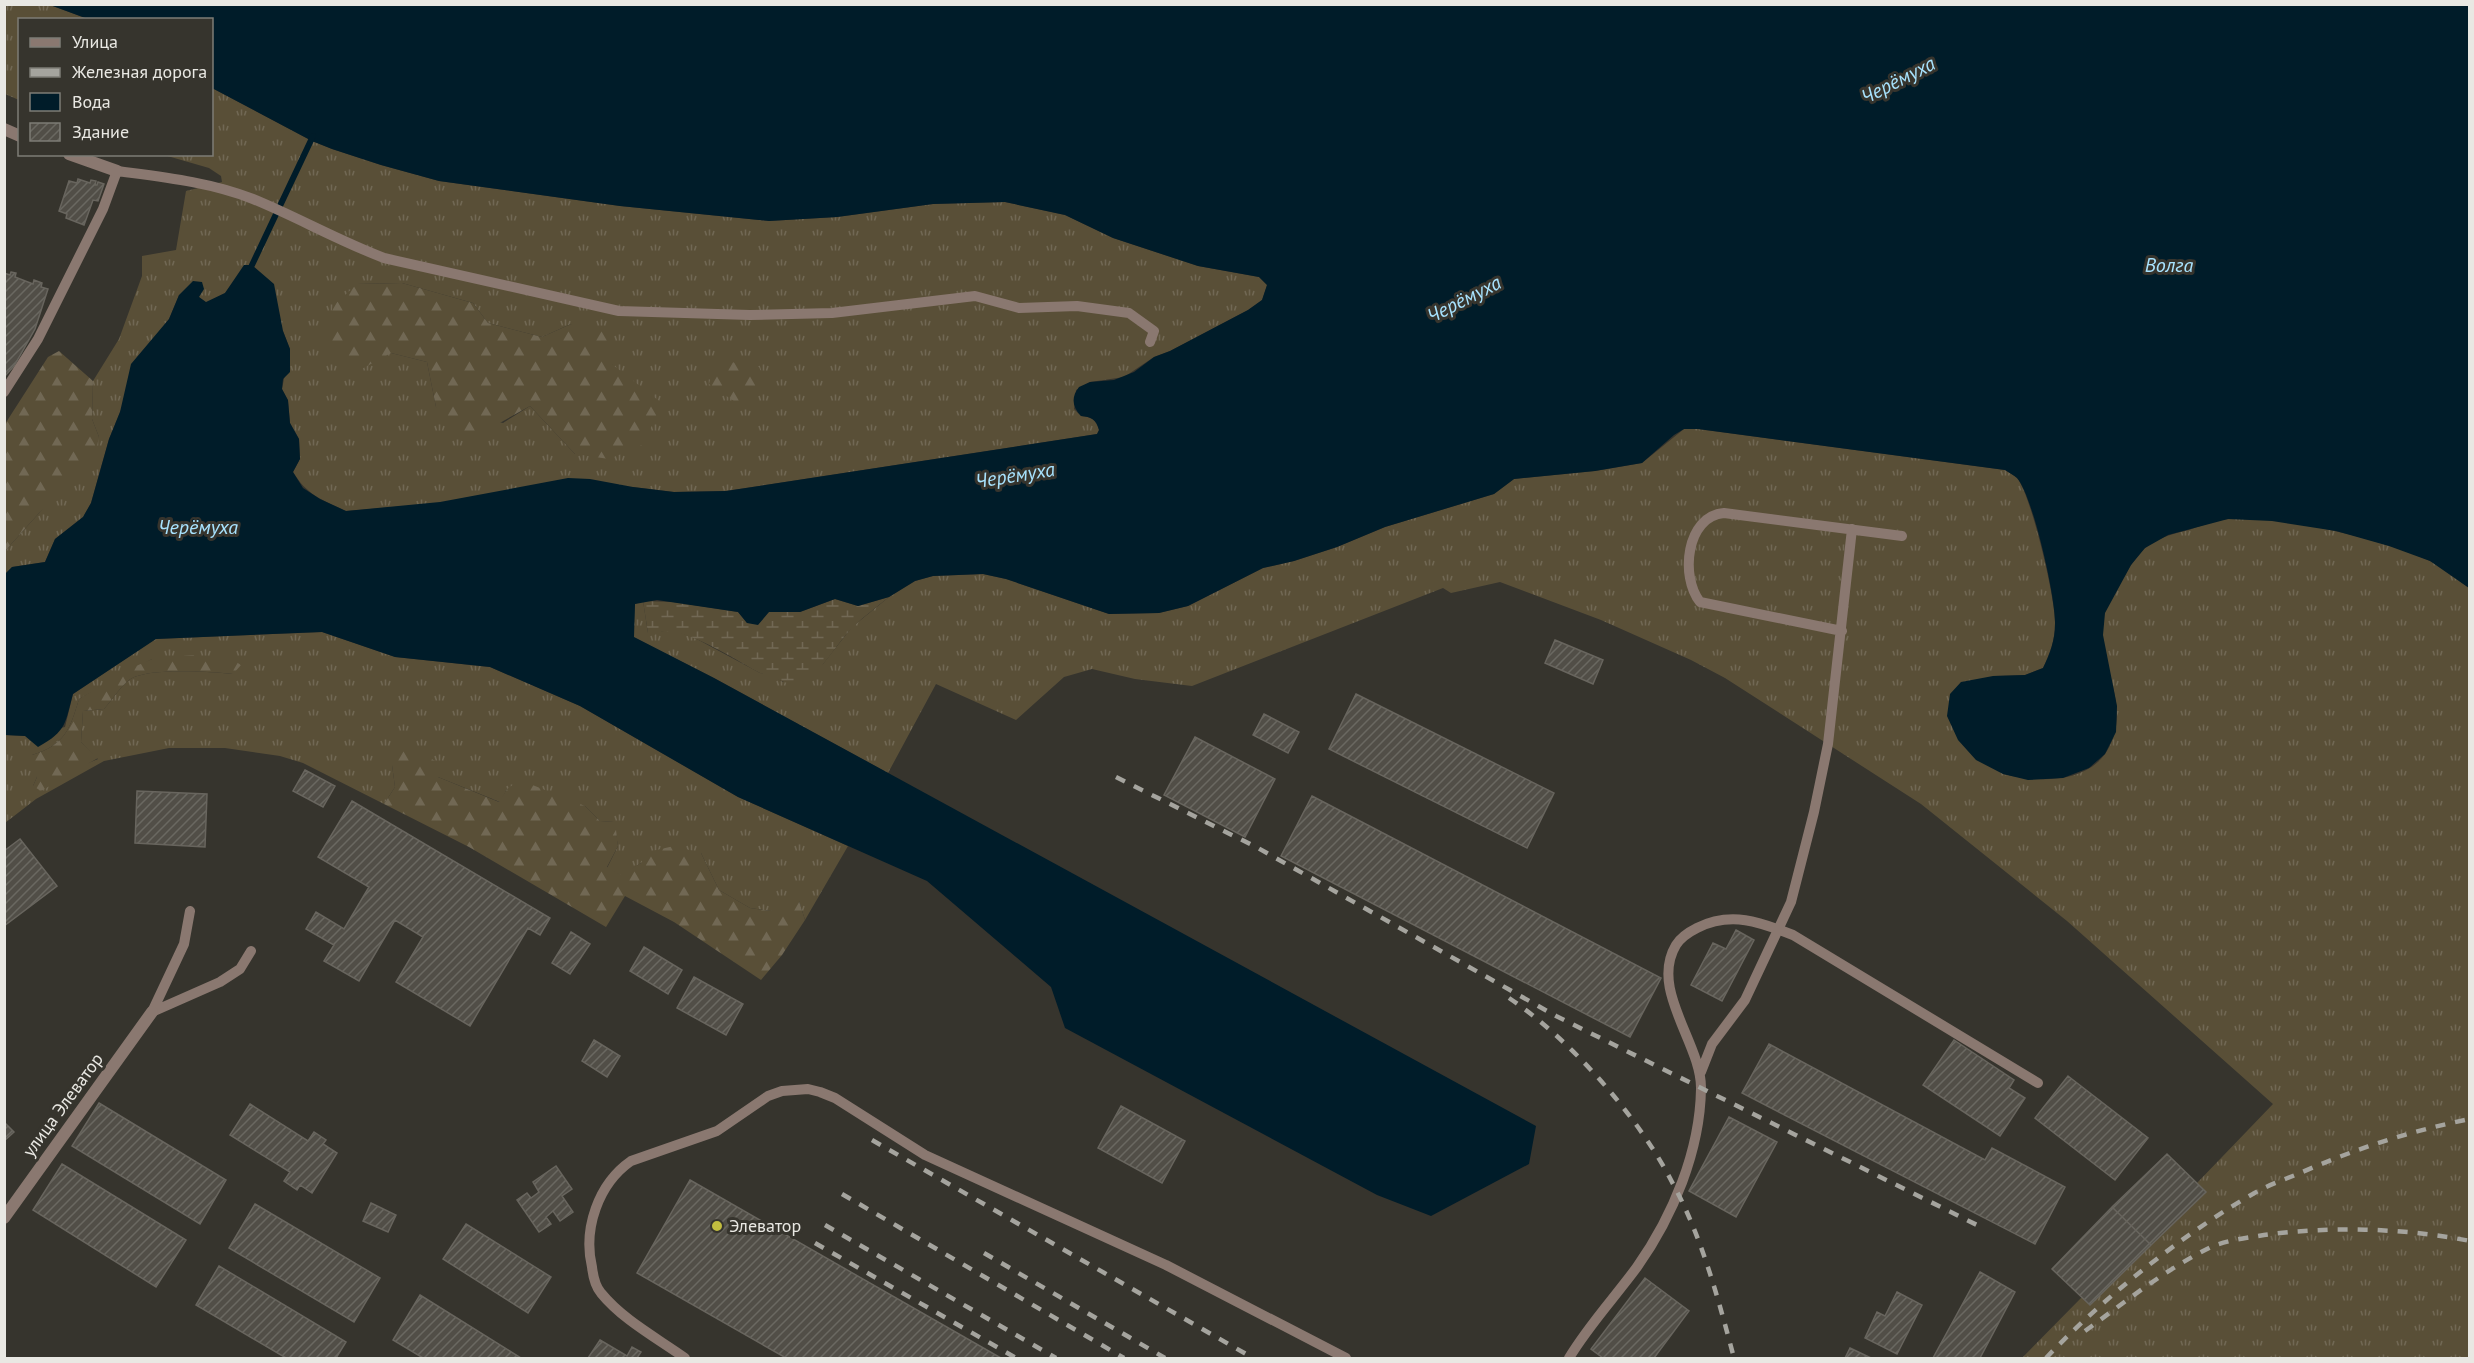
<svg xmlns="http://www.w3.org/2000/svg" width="2474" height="1363" font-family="'PT Sans',sans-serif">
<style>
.grass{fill:url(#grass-tufts);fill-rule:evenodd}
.forest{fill:url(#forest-firs)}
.wetland{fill:url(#wetland-marsh)}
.water{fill:#001c29}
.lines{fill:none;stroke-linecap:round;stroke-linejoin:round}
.stream{stroke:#001c29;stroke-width:6}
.building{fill:url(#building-hatch);stroke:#68655e;stroke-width:1.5}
.lane{stroke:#8a7870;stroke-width:10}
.street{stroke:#8a7870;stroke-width:12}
.rail{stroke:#a5a49e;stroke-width:4.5;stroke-dasharray:10 10;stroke-linecap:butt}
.poi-dot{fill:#c2bd3f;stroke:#36342d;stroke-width:2}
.labels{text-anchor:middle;stroke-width:6;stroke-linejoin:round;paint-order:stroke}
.street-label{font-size:18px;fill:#e9e8e3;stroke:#36342d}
.poi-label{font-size:18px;fill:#e9e8e3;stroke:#36342d;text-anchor:start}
.water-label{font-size:20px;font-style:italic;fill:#a8e3fe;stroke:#36342d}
</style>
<defs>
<pattern id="grass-tufts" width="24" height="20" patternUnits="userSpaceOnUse" patternTransform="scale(1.5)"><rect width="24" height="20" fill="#594f37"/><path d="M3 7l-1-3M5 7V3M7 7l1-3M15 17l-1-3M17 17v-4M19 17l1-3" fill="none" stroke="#716854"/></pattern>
<pattern id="forest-firs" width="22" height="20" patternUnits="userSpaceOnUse" patternTransform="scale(1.5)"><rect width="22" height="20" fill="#594f37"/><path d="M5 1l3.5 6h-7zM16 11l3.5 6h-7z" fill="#716854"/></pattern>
<pattern id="wetland-marsh" width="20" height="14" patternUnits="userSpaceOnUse" patternTransform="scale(1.5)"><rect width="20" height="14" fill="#594f37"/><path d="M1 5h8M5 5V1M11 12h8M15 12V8" fill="none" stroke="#716854"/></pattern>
<pattern id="building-hatch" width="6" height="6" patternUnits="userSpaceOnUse" patternTransform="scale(1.5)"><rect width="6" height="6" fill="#514e47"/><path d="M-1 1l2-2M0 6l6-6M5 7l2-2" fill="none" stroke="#6a6861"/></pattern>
</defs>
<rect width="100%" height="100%" fill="#36342d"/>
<path class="grass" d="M4 5H50L88 19 20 20 19 100 5 94Z
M212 88 312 141 332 149 381 165 439 181 620 206 769 221 837 217 933 204 1005 202 1065 215 1113 238 1198 266 1259 277 1267 285 1262 300 1248 310 1170 351 1154 357 1124 377 1090 382 1076 390 1074 409 1081 416C1091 417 1096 419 1099 430L1097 434 726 491 674 492 633 487 346 511C322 500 307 495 293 472L300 459 299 439 290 423 288 401 282 389 290 349 283 331 231 285 225 293 206 303 199 297 179 295 169 319 155 338 120 412 109 439 91 503 83 517 55 539 45 562 12 567 5 574V551L40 512 99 437 92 419 93 381 119 339 142 276V256L176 250 186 191 222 182 221 176 209 168 164 155 212 154ZM402 283 473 303 488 323 542 337 571 324 613 365 575 454 530 406 503 423 436 407 427 362 391 353 357 284Z
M1684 429H1698L2005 470C2009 473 2014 475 2017 478 2031 494 2056 601 2055 624 2055 640 2050 653 2043 668L2025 675 1993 676 2003 774C2035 782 2086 785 2107 751 2135 704 2094 662 2104 614 2107 604 2116 592 2121 582 2128 571 2134 558 2144 549 2155 539 2171 534 2185 531 2199 527 2215 520 2229 519 2282 515 2380 539 2428 560 2443 567 2456 579 2469 588V1358H2022L2082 1297 2090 1305 2205 1191 2197 1183 2273 1104 2067 921 1921 804 1725 678 1691 660 1601 620 1500 582 1451 593 1443 588 1192 686 1135 679 1092 669 1064 677 1016 720 936 684 888 773 714 678 633 637 635 604 643 601 648 633 672 630 693 637 760 673 769 674 783 682 823 664 852 627 889 597 915 581 933 576 983 574 1006 579 1109 614 1159 613 1188 606 1263 568 1294 561 1337 547 1385 527 1494 494 1514 479 1595 471 1642 463Z
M322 632 395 657 490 667 580 706 738 797 848 846 805 920 799 901 771 911 750 908 719 890 701 853 641 863 622 876 607 868 618 846 614 822 600 821 585 806 507 789 500 802 438 777 392 765 395 787 384 804 303 763 280 756 225 748H169L104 761 36 799 5 823V735L25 736 65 727 73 694 155 639ZM152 659 240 665 232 674C210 672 148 667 129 680 120 687 112 700 104 709L83 711 81 742 98 759 33 786 37 777 32 755C65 745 70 729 79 699Z"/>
<path class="forest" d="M402 283 473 303 488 323 542 337 571 324 606 332 613 365 663 404 642 445 609 459 575 454 530 406 469 440 436 407 427 362 391 353 358 371 323 341 333 306 357 284Z
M59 351 93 381 92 419 99 437 94 460 40 512 5 551V424L48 357Z
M715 359 759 367 766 382 744 408 709 384Z
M192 655 233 660 241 665 233 674C210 672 148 667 129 680 120 687 112 700 104 709L83 711 81 742 98 758 41 791 33 786 37 777 28 768 32 755C65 745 70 729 79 699L127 670 152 659Z
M398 748 414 749 437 762 438 777 499 802 507 789 520 780 585 806 600 821 615 822 618 846 607 867 621 875 641 863 648 852 674 846 701 853 719 890 750 908 771 911 782 900 799 901 805 920 782 955 761 980 674 922 625 896 606 927 469 847 384 804 395 787 392 765Z"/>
<path class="wetland" d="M889 597C877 607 864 616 853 627 839 640 820 674 804 682 789 689 773 675 760 673 739 662 673 618 654 635L648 633 643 601 673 602 738 612 747 623 769 612H800L835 599 858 606Z"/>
<path class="water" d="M50 5H2469V588L2430 561 2389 546 2336 531 2272 521 2228 519 2168 535 2145 548 2131 565 2105 613 2103 635 2117 706 2116 732 2105 754 2089 768 2063 778 2028 780 2003 774 1976 760 1958 740 1947 716 1950 694 1961 682 1993 676 2025 675 2043 668C2050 654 2055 640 2055 624 2056 599 2033 496 2017 478 2014 475 2009 473 2005 470L1698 429H1684L1674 435 1642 463 1595 471 1514 479 1494 494 1385 527 1337 547 1294 561 1263 568 1188 606 1159 613 1109 614 1006 579 983 574 933 576 915 581 889 597 858 606 835 599 800 612H769L758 625 747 623 738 612 657 600 635 604 634 637 714 678 1536 1126 1529 1164 1431 1216 1377 1195 1065 1028 1051 987 927 881 738 797 580 706 490 667 395 657 322 632 156 639 73 694C65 723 67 731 38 747L25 736 5 735V574L12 567 45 562 55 539 83 517 91 503 109 439 120 412 131 364 169 319 179 295 193 281 202 282 204 289 199 297 206 302 225 293 244 265H252L274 284 283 331 290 349V372L283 379 282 389 288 400 290 423 299 439 300 459 293 472 303 488 320 499 346 511 440 502 568 478 590 479 633 487 674 492 726 491 1097 434 1099 430C1096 419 1091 417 1081 416 1072 407 1071 397 1079 387L1090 382 1114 380 1134 372 1154 357 1170 351 1248 310 1262 300 1267 285 1259 277 1198 266 1113 238 1065 215 1005 202 933 204 837 217 769 221 620 206 439 181 381 165 332 149 312 141 212 88V20L88 19Z"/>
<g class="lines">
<path class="stream" d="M252 265 313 136"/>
</g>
<path class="building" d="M78 179 90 183 91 180 96 181 95 185H97L98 182 104 184 98 201 93 200 84 225 66 218 67 214 59 211 69 181 77 183Z
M11 272 16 273 15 277 33 284 34 280 42 283 41 287 48 289 35 329 14 366 4 377V273L10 275Z
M1555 640 1603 660 1593 684 1545 663Z
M1356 694 1554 793 1527 848 1329 749Z
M1264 714 1299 732 1288 753 1253 735Z
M1195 737 1275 779 1245 837 1164 795Z
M305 770 335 786 323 807 293 791Z
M137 791 207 794 205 847 135 843Z
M1312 796 1661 978 1630 1037 1281 856Z
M352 801 550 918 540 935 528 928 470 1026 396 982 423 937 395 920 359 981 324 961 334 945 306 929 316 912 344 929 369 887 318 857Z
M20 839 57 886 4 926V851Z
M1736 930 1754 940 1722 1001 1691 985 1713 943 1726 949Z
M571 932 590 944 570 974 552 963Z
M644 947 682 970 668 994 630 971Z
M694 977 743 1004 726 1035 677 1008Z
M594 1040 620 1056 607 1077 582 1061Z
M1954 1040 2014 1080 2009 1088 2025 1098 2000 1136 1923 1085Z
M1769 1044 1985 1160 1992 1148 2065 1187 2035 1244 1742 1093Z
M2068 1076 2148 1138 2115 1180 2035 1118Z
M99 1103 226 1180 200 1224 72 1146Z
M250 1104 308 1141 314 1132 326 1140 323 1144 337 1153 312 1193 300 1185 297 1190 284 1181 290 1172 230 1135Z
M1121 1106 1185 1141 1162 1183 1098 1148Z
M1729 1117 1777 1142 1736 1217 1689 1191Z
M4 1122 14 1132 4 1141Z
M2167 1154 2206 1192 2151 1245 2112 1207Z
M62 1164 186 1240 156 1287 33 1210Z
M556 1166 572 1189 562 1196 573 1212 560 1221 553 1211 546 1217 551 1224 539 1232 517 1200 527 1193 531 1198 539 1192 533 1182Z
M690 1180 1001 1358H786L637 1273Z
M371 1203 396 1215 388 1232 363 1221Z
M255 1204 380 1278 354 1322 229 1248Z
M2112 1207 2151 1245 2090 1305 2052 1269Z
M466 1224 551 1277 528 1313 443 1259Z
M219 1266 346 1342 336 1358H286L196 1305Z
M1980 1272 2015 1292 1980 1358H1933Z
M1645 1278 1689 1311 1654 1358H1603L1591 1349Z
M1897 1292 1922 1305 1897 1354 1865 1338 1877 1312 1885 1316Z
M420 1295 521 1358H423L393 1340Z
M600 1340 627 1356 632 1347 641 1352 637 1358H588Z
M1850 1348 1871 1358H1845Z"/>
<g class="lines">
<path class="lane" d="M4 392 38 339 103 209 117 171C162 177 210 182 253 199 297 217 339 241 384 258L619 311 750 315 832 313 975 296 1019 308 1077 306 1129 313 1154 331 1150 342
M1842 631 1700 602C1680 577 1686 516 1724 513L1902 536
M152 1012 220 982 240 969 251 951
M152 1012 184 944 190 911
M1701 1072 1712 1044 1745 1000 1791 902 1814 812 1828 744 1852 529
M685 1358C657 1338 623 1320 601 1293 595 1286 593 1276 592 1267 583 1229 598 1184 631 1161L717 1131 768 1096 782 1091 808 1089 820 1092 835 1098 925 1155 1166 1265 1346 1358
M1569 1358C1588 1326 1615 1297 1637 1267 1673 1216 1700 1151 1701 1089 1702 1044 1649 990 1676 945 1681 937 1689 932 1697 928 1731 911 1760 922 1793 935L2038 1083"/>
<path class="street" d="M4 129 20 136
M69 154 117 171
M4 1218 152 1012"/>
<path class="rail" d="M1116 777 1258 848 1556 1016 1977 1225
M1509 998C1571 1040 1638 1116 1672 1182 1702 1237 1718 1298 1734 1358
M872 1140 1253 1358
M842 1194 1124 1358
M825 1225 1056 1358
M815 1243 1016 1358
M984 1253 1165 1358
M2085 1331C2125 1302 2166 1269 2211 1247 2227 1240 2247 1238 2264 1235 2330 1226 2405 1228 2470 1241
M2046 1358C2103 1298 2185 1232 2258 1191 2271 1184 2286 1179 2300 1173 2355 1149 2410 1131 2470 1119"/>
</g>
<circle class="poi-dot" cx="717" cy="1226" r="6"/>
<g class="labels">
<g class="street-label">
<text transform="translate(63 1105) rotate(-54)" y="6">улица Элеватор</text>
</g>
<g class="poi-label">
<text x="729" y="1232">Элеватор</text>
</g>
<g class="water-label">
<text transform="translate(1898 80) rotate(-27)" y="7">Черёмуха</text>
<text x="2169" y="272">Волга</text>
<text transform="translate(1464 299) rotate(-27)" y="7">Черёмуха</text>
<text transform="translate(1015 475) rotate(-9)" y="7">Черёмуха</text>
<text x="198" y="534">Черёмуха</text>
</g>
</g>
<rect width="2474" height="1363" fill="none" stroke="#e9e8e3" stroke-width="12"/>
<rect x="18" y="18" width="195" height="138" fill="#36342d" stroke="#7e7c76" stroke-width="1.5"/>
<rect x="30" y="38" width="30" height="9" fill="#8a7870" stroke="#7e7c76" stroke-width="1.5"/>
<text x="72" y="48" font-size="18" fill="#e9e8e3">Улица</text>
<rect x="30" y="68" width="30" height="9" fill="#a5a49e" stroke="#7e7c76" stroke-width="1.5"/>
<text x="72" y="78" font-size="18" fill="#e9e8e3">Железная дорога</text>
<rect x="30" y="93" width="30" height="18" fill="#001c29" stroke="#7e7c76" stroke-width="1.5"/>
<text x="72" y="108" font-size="18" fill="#e9e8e3">Вода</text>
<rect x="30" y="123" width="30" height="18" fill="url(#building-hatch)" stroke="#7e7c76" stroke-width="1.5"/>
<text x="72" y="138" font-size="18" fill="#e9e8e3">Здание</text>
</svg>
